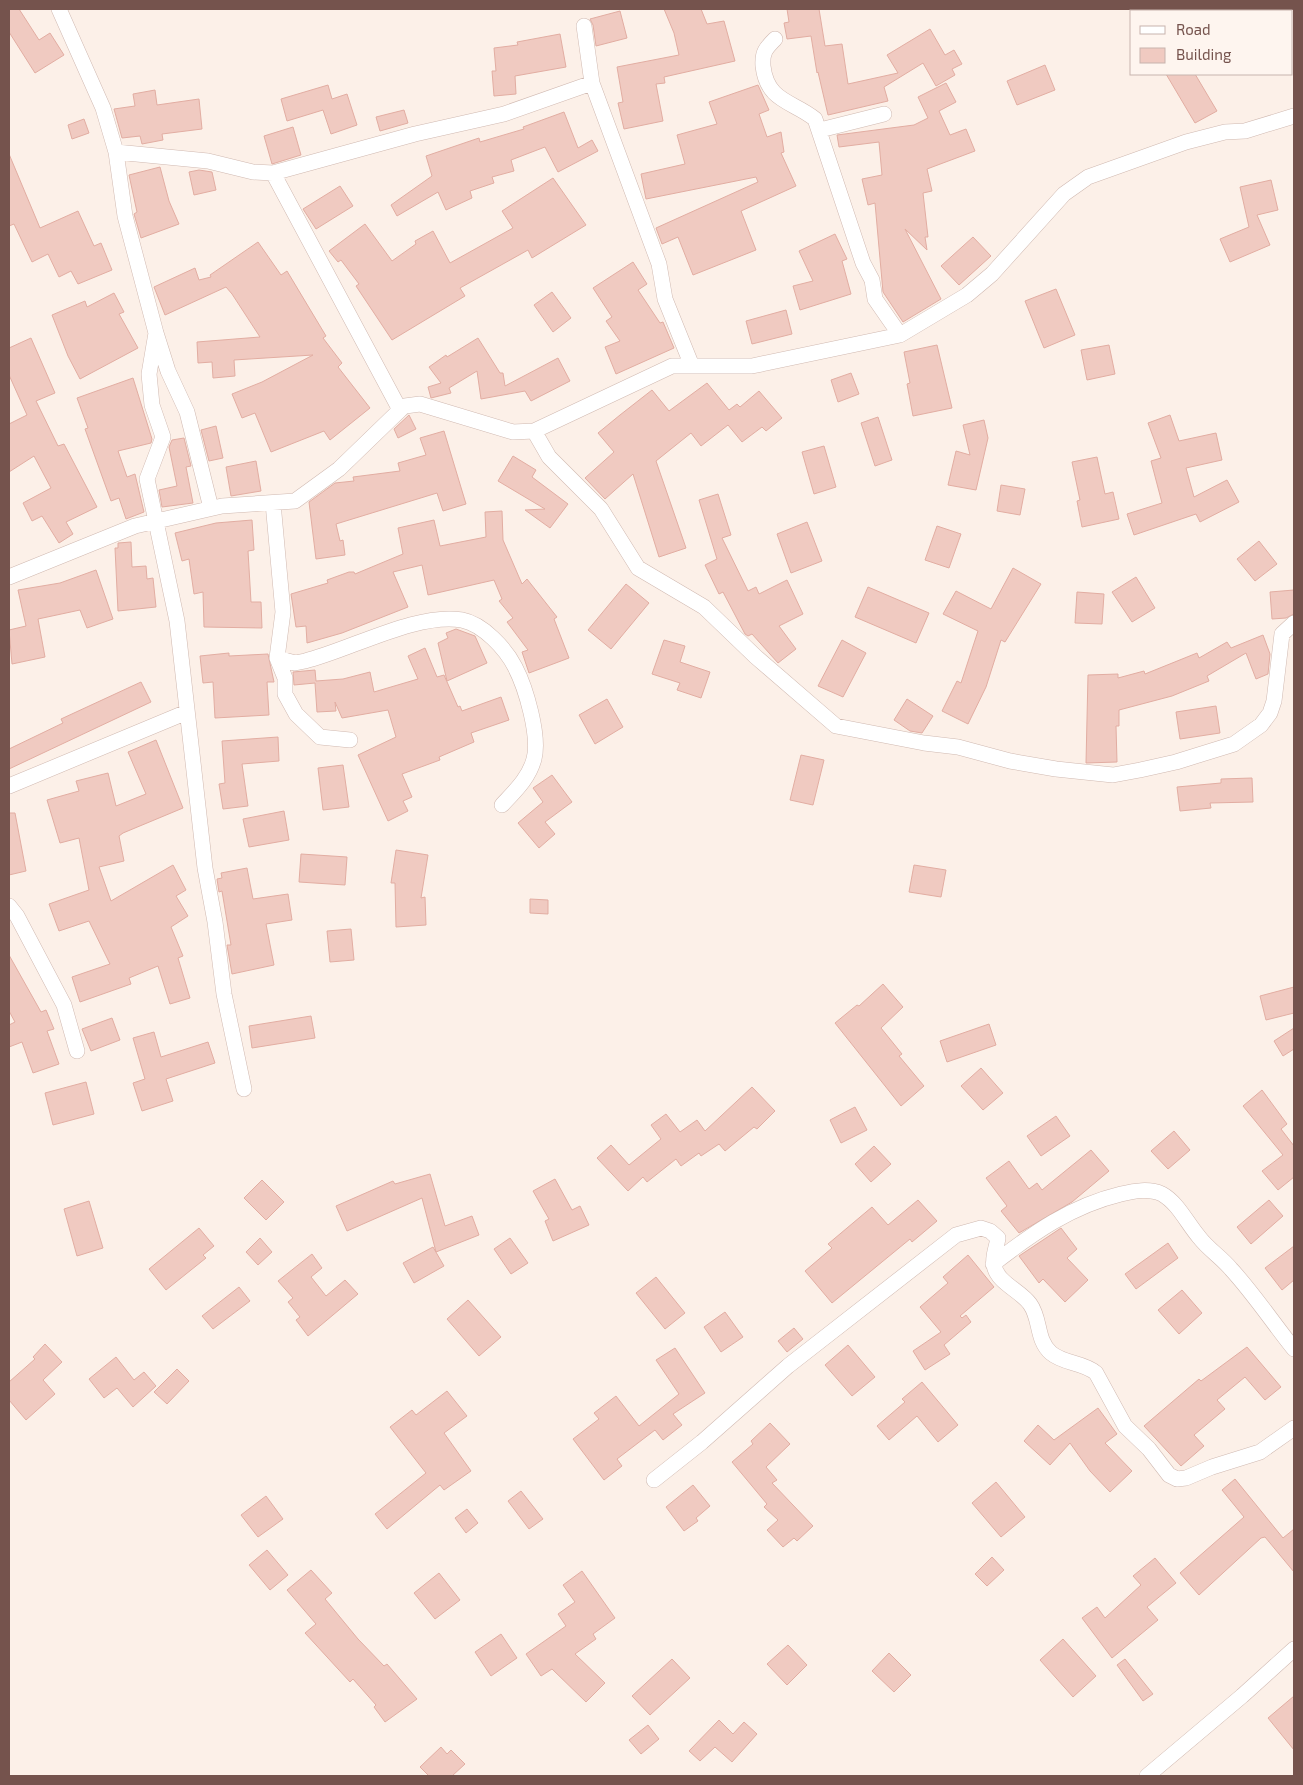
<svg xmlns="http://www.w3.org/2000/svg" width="1303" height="1785" font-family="'Exo 2',sans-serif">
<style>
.building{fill:#f0cac1;stroke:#e2ada2}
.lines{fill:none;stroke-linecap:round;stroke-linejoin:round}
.street-casing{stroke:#d0b9b1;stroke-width:16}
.street{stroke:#fff;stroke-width:15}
</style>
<rect width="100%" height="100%" fill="#fcf0e8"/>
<path class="building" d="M9 9H19L39 40 50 33 64 55 35 73 9 32Z
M664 9H701L707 24 724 21 735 61 664 77 665 83 656 84 663 121 624 129 618 103 623 102 617 67 679 55 674 33Z
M787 9H819L825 46 842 44 848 84 898 73 887 55 930 29 945 55 954 50 962 64 952 69 955 75 936 86 923 63 884 87 888 101 828 115 818 72 817 73 811 36 787 39 784 23 789 22Z
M620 11 627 38 596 46 593 25 590 19Z
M560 34 566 67 515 76 516 94 494 96 492 71H496L494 48 518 45 517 42Z
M1045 65 1055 90 1017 105 1007 81Z
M1166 74H1195L1217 111 1195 123Z
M946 83 956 102 939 111 950 135 966 129 975 151 927 169 932 191 923 193 928 237H925L927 250 905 229 941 299 903 322 883 292 875 203 868 205 862 179 882 175 879 142 839 147 837 135 914 125 928 118 918 97Z
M328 85 332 99 347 94 357 125 331 134 323 110 287 121 281 99Z
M758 85 769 110 759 114 767 137 781 132 784 152 781 153 796 186 741 211 756 250 693 275 678 237 662 244 656 228 758 182 756 177 646 199 641 174 685 164 677 135 717 124 709 102Z
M155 90 157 105 199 99 202 129 162 134 163 140 142 144 140 136 122 138 114 109 135 106 133 94Z
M404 110 408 123 380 131 376 117Z
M564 112 578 148 592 140 598 151 558 172 545 147 511 160 514 171 492 177 494 183 470 191 472 198 446 210 438 192 397 216 391 205 432 176 426 156 479 138 480 142 524 129 523 127Z
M84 119 89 133 72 139 68 125Z
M293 127 301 155 272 164 264 136Z
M9 154 40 228 78 211 94 246 101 243 112 270 78 284 71 271 59 277 48 254 32 262 14 224 9 226Z
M160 167 169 201 179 224 141 238 134 214 137 212 129 175Z
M199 170 212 172 216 190 194 195 189 172Z
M553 178 586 225 532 258 528 250 460 288 465 296 392 340 356 286 359 284 341 260 338 262 329 251 365 224 392 261 416 244 415 241 433 231 450 263 513 228 502 211Z
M1271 180 1278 210 1257 215 1270 245 1230 262 1220 239 1249 227 1240 187Z
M340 186 353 206 316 229 303 209Z
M835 234 847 259 842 261 851 294 800 310 793 286 813 281 799 251Z
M973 237 991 256 959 285 941 266Z
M258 242 281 275 287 271 326 336 323 338 342 363 338 367 370 408 330 440 324 431 271 452 255 413 242 418 232 394 262 382 313 355 234 360 235 376 213 378 212 362 198 363 197 342 260 337 232 294 226 287 165 315 154 287 195 268 199 280 211 277 210 275Z
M633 262 647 284 638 290 660 323 663 322 674 348 616 374 605 347 620 341 606 321 612 317 593 288Z
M1056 289 1075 335 1044 348 1025 301Z
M552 292 571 318 553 332 534 305Z
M114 293 124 312 119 314 138 348 80 379 68 356 52 315 85 301 87 307Z
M786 310 792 334 752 344 746 321Z
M31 338 55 393 36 401 58 446 64 444 97 507 66 522 73 534 59 543 42 516 32 521 23 503 51 488 34 456 9 472V424L27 415 9 375V348Z
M478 338 500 373H503L505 386 558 358 570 381 531 401 525 391 481 399 477 371 449 388 451 393 431 398 428 387 441 383 429 367 446 355 447 357Z
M937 345 952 408 913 416 907 384 910 383 904 352Z
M1109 345 1115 374 1087 380 1081 350Z
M851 373 859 394 838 402 831 380Z
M133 378 152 439 151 443 118 451 127 477 135 474 144 512 126 519 119 498 111 501 85 429 88 428 77 398Z
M707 383 729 410 737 404 740 407 759 391 782 418 766 431 762 427 742 442 728 425 701 446 691 433 656 461 686 548 659 557 633 474 605 499 585 478 614 452 598 433 620 415 652 390 669 411Z
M409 415 416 429 398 438 394 429Z
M1170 415 1179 441 1216 433 1222 460 1186 468 1194 497 1227 480 1239 502 1200 522 1196 514 1134 535 1127 514 1162 503 1151 461 1161 458 1148 423Z
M878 417 892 460 875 466 861 423Z
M984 420 988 438 976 490 948 485 956 451 970 455 963 425Z
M216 426 223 458 209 461 201 430Z
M444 431 466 504 443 511 437 493 336 524 340 541 343 540 345 555 316 559 309 502 335 483 354 481 353 477 400 471 398 463 426 455 420 438Z
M184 438 191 466 186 467 193 503 162 507 159 490 177 486 169 447 172 440Z
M824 446 836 487 814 494 802 452Z
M513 456 536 470 532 477 568 504 550 528 525 510 545 509 498 481Z
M1097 457 1105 494 1113 492 1119 519 1082 527 1077 501 1080 500 1072 462Z
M256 461 261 491 231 496 226 467Z
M1001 485 1025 489 1020 515 997 511Z
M718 494 731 535 722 538 748 591 756 587 759 594 787 580 803 614 779 626 796 649 778 663 752 634 748 636 745 634 723 592 719 594 705 565 717 559 699 500Z
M502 511 503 540 522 584 527 579 557 617 554 619 569 658 529 673 522 652 528 650 507 622 513 618 499 601 502 599 494 580 428 595 422 565 393 572 408 607 342 633 307 643 306 626 296 627 291 594 328 583 327 580 349 572H354L355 574 403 554 398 528 434 520 440 546 486 537 485 512Z
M252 520 254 550 248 551 251 602H261L262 628 204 627 203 592 194 594 189 559 182 561 175 533 216 523Z
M807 522 822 561 791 573 777 534Z
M937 526 961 534 949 568 925 560Z
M1259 541 1277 564 1255 581 1237 559Z
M131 542 132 567 146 566 147 579 153 578 156 607 118 611 115 548H118V543Z
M1013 568 1041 584 1005 642 1001 640 986 687 968 724 942 711 957 681 961 683 978 631 943 614 956 591 991 609Z
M96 570 113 619 87 628 80 610 38 619 45 657 12 664 9 630 26 626 18 590 60 583Z
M1136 577 1155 608 1132 622 1112 592Z
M626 584 649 603 611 649 588 630Z
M868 587 929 613 916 643 855 617Z
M1294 590V614L1286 618 1272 619 1270 592Z
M1077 592 1104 594 1102 624 1075 623Z
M456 629 475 636 487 663 447 681 438 643 448 638 446 633Z
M1263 635 1270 654 1268 674 1256 679 1246 653 1207 676 1209 681 1172 696 1119 710V726H1116L1117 762 1086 763 1088 675 1118 674V678L1144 671 1145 674 1197 653 1199 658 1227 642 1231 648Z
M664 640 685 646 680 662 710 672 701 698 677 690 680 683 652 674Z
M842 640 866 653 843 697 818 686Z
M425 648 437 677 444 675 458 707 460 706 462 711 501 697 509 720 471 733 474 742 439 757 440 760 402 774 412 797 403 801 408 811 388 821 358 755 396 737 388 710 342 718 335 702 336 711 317 712 315 683 294 685 293 672 315 670 316 681 343 679 370 672 374 692 418 679 408 656Z
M229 653V656L268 654 274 682H267L269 715 215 718 213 682 203 683 200 656Z
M141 682 151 702 9 769V749L63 723 61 719Z
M607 699 623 727 595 744 579 715Z
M907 699 933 716 922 733 910 731 894 720Z
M1216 706 1220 733 1180 739 1176 712Z
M278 737 279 761 242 764 248 806 223 809 219 784 225 783 222 741Z
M156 740 183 808 123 833 119 836 124 861 99 867 111 901 173 865 186 890 176 896 188 916 171 927 183 956 178 958 190 998 170 1004 158 966 129 978 131 984 80 1002 72 977 110 964 89 921 59 931 49 904 89 890 79 838 60 843 47 800 79 791 76 781 108 773 116 806 146 794 128 752Z
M801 755 824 760 813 805 790 800Z
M343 765 349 807 323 810 318 768Z
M552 775 572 802 545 822 555 834 539 848 518 823 543 802 533 788Z
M1252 778 1253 802 1210 803 1211 808 1180 811 1177 787 1221 783V779Z
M284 811 289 840 249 847 243 819Z
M9 813H15L26 871 9 875Z
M396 850 428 855 421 898 425 897 426 925 396 927 395 883H391Z
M301 854 347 857 345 885 299 882Z
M914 865 946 870 941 897 909 892Z
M247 868 253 899 288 894 292 920 266 924 274 965 232 974 227 945H231L222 891 219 892 217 879 222 878 221 873Z
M530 899 548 900V914L530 913Z
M351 929 354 960 330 962 327 931Z
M9 955 41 1012 46 1010 54 1029 47 1031 59 1064 33 1073 22 1042 9 1047V1025L15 1022 9 1011Z
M883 984 903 1007 881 1028 902 1054 899 1056 924 1086 901 1106 835 1023 857 1005 859 1006Z
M1294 987V1013L1266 1020 1260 996Z
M311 1016 315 1038 252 1048 249 1026Z
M112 1018 120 1040 91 1051 82 1029Z
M989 1024 996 1045 947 1062 940 1041Z
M1294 1028V1049L1283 1056 1274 1041Z
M154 1032 161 1057 208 1042 215 1063 166 1079 173 1101 142 1111 133 1083 145 1079 133 1038Z
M981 1068 1003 1093 983 1110 961 1086Z
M86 1082 94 1114 53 1125 45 1093Z
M752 1087 775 1111 757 1129 754 1127 725 1151 719 1144 701 1156 699 1153 681 1166 676 1159 647 1182 643 1177 628 1191 597 1158 611 1145 629 1165 661 1139 651 1125 666 1114 680 1132 697 1120 705 1131Z
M1262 1090 1287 1124 1281 1129 1294 1146V1177L1278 1190 1262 1171 1283 1155 1243 1106Z
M855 1107 867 1130 841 1143 830 1120Z
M1056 1116 1070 1136 1041 1156 1027 1136Z
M1174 1131 1190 1150 1168 1169 1151 1151Z
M874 1146 891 1164 871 1182 855 1164Z
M1091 1150 1109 1171 1072 1202 1019 1233 1001 1211 1007 1206 986 1178 1009 1161 1029 1189 1037 1183 1042 1190Z
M430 1174 445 1226 472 1216 479 1235 436 1252 422 1198 347 1231 336 1206 393 1181 395 1184Z
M555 1179 572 1210 580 1206 589 1225 553 1241 545 1221 549 1219 533 1191Z
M262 1180 284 1202 266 1220 244 1198Z
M918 1200 937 1221 912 1242 910 1239 832 1303 805 1271 832 1248 828 1244 872 1207 888 1225Z
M1269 1200 1283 1216 1251 1244 1237 1227Z
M89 1201 103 1248 77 1256 64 1209Z
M199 1228 214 1246 203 1255 206 1258 166 1290 149 1269Z
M1061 1228 1077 1249 1067 1258 1088 1280 1065 1302 1043 1279 1039 1283 1019 1256Z
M260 1238 272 1252 258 1265 246 1252Z
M510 1238 528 1263 511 1274 494 1249Z
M1168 1243 1178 1258 1136 1289 1125 1274Z
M1294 1246V1280L1282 1290 1265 1268Z
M433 1247 444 1266 414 1283 403 1263Z
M312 1254 322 1268 311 1277 326 1296 345 1280 358 1294 308 1336 296 1320 300 1317 288 1302 293 1298 278 1281Z
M968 1255 994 1287 960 1316 962 1318 966 1315 971 1322 944 1345 950 1354 925 1370 913 1351 941 1332 920 1307 948 1283 943 1277Z
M656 1277 685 1313 665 1329 636 1293Z
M239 1287 250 1301 213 1329 202 1316Z
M1182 1290 1202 1313 1179 1334 1158 1310Z
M468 1300 501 1337 479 1356 447 1319Z
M725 1312 743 1337 721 1352 704 1327Z
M794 1328 803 1339 787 1352 778 1341Z
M45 1344 62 1362 43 1380 55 1394 26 1420 9 1400V1382L35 1359 33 1357Z
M848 1345 875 1377 852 1396 825 1365Z
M1247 1347 1281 1387 1265 1400 1245 1377 1217 1400 1225 1409 1194 1435 1204 1446 1181 1466 1144 1426 1199 1379 1201 1381Z
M675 1348 705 1393 673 1414 682 1425 663 1440 655 1430 617 1459 622 1466 604 1480 573 1439 599 1419 594 1413 616 1396 639 1426 679 1394 656 1360Z
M116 1357 134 1380 144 1372 156 1386 133 1407 117 1388 104 1398 89 1379Z
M177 1369 189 1381 167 1404 154 1392Z
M922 1382 958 1425 938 1442 917 1416 889 1440 877 1426 905 1402 902 1399Z
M447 1391 467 1416 444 1433 471 1471 444 1490 440 1485 387 1529 375 1514 426 1473 390 1427 412 1410 416 1415Z
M1098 1408 1117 1434 1105 1443 1132 1471 1110 1492 1090 1471 1070 1443 1050 1465 1024 1441 1038 1425 1054 1440Z
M770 1423 790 1444 766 1467 777 1480 772 1483 813 1526 797 1541 794 1538 783 1547 767 1530 778 1520 764 1507 767 1504 732 1462 753 1444 751 1441Z
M1235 1479 1283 1538 1294 1529V1572L1265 1537 1261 1538 1199 1595 1180 1573 1244 1517 1222 1490Z
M996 1482 1025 1517 1001 1537 972 1503Z
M693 1485 710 1506 696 1518 698 1521 684 1531 666 1507Z
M521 1491 543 1519 529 1529 508 1501Z
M266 1496 283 1519 258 1537 241 1515Z
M467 1509 478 1523 466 1533 455 1518Z
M267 1550 288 1575 270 1590 249 1565Z
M992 1557 1004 1570 987 1586 975 1574Z
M1155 1558 1176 1583 1147 1607 1158 1620 1112 1658 1082 1618 1097 1607 1105 1618 1141 1585 1133 1576Z
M311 1570 332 1593 325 1599 358 1639 384 1666 387 1664 417 1699 385 1722 374 1707 376 1705 353 1679 350 1682 305 1633 316 1624 287 1590Z
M582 1571 615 1618 593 1634 596 1639 575 1654 605 1683 586 1702 552 1669 541 1676 526 1654 566 1626 558 1614 575 1602 563 1585Z
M439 1573 460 1600 435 1619 414 1593Z
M501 1634 517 1658 491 1676 475 1652Z
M1063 1639 1096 1676 1073 1697 1040 1660Z
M788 1645 807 1665 787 1685 767 1664Z
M889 1653 911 1675 894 1692 872 1671Z
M672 1659 690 1678 650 1715 632 1696Z
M1125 1659 1153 1694 1143 1701 1117 1665Z
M1294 1696V1750L1268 1718Z
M719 1720 733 1734 744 1722 757 1734 732 1762 715 1747 700 1761 689 1751Z
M648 1725 659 1739 641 1754 629 1740Z
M441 1747 447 1754 451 1750 465 1764 452 1776H429L420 1767Z"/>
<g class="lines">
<g class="street-casing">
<path id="street" d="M59 9 103 108 116 152 125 216 156 333 168 371 187 412 211 508
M584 26 592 83 659 264 665 299 692 366
M775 39C766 48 762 52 763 66 767 102 793 101 815 119L863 263 872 280 875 299 900 335
M820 130 884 114
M116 152 208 161 253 172 273 173 415 134 504 114 592 83
M273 173 400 410
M156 333 149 374 152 405 163 437 147 479 177 621 205 868 215 922 224 994 244 1089
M534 431 549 457 601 509 638 568 704 607 756 657 836 726 924 743 958 747 1010 761 1056 769 1113 775 1140 770 1176 762 1234 744 1261 725 1270 713 1274 701 1282 634 1294 623
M273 503 283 612 277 658 285 678V694L296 714 320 737 350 740
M9 577 135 526 222 506 295 501 339 469 400 410 405 406 420 404 513 432 534 431 672 366H752L900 335 967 295 992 274 1064 194 1088 177 1186 142 1225 132 1245 131 1294 116
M277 658 295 663 305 661C350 650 417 612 462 620 483 624 506 649 515 667 526 688 540 736 534 759 529 778 515 791 502 805
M9 786 187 712
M9 906 17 916 64 1005 77 1051
M993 1264C1033 1233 1071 1206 1121 1194 1134 1191 1149 1188 1162 1194 1178 1203 1187 1223 1199 1237 1208 1249 1221 1257 1231 1269 1254 1294 1273 1323 1294 1349
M654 1480 702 1442 788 1366 956 1235 981 1228 990 1231 998 1238C997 1246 992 1257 994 1265 997 1283 1020 1290 1030 1304 1041 1319 1036 1340 1051 1353 1064 1364 1083 1362 1096 1373L1125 1426 1149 1449 1169 1475 1177 1479 1186 1478 1212 1467 1260 1452 1294 1428
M1147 1776 1242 1696 1294 1649"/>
</g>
<use href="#street" class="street"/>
</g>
<rect width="1303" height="1785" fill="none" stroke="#75534d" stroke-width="20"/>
<rect x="1130" y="10" width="162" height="65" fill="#fef5ef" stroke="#c7b4ae"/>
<rect x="1140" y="26" width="25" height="8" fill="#ffffff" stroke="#c7b4ae"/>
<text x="1176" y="35" font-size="15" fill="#75534d">Road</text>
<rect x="1140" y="48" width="25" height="15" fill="#f0cac1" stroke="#c7b4ae"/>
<text x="1176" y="60" font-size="15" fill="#75534d">Building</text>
</svg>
